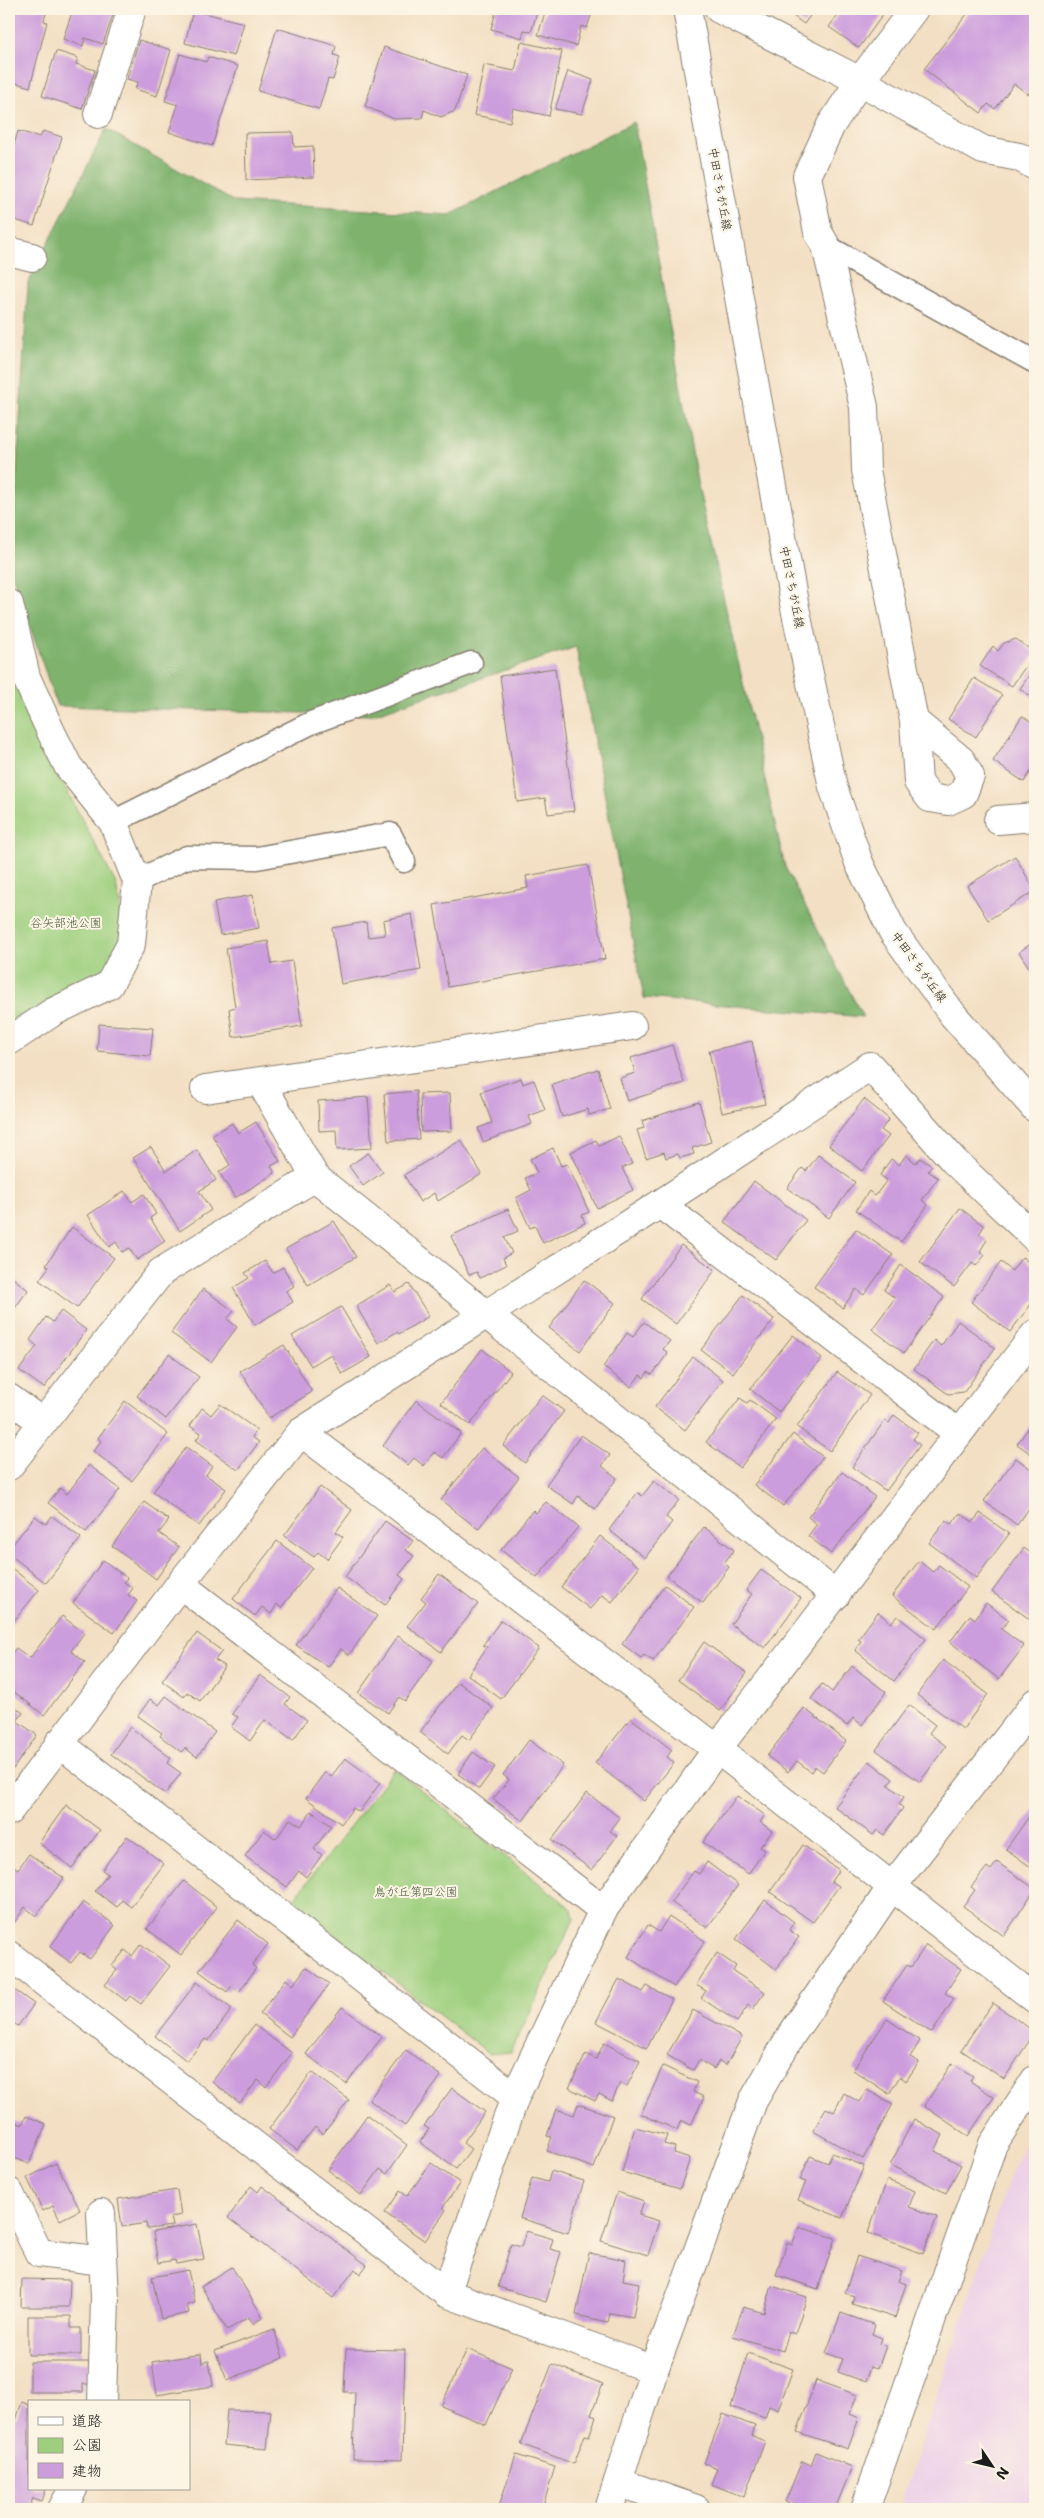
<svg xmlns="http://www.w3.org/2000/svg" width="1044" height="2518" font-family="'Shantell Sans','Klee One',sans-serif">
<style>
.built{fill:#edd0e8}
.green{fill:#9dcf7e;stroke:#5c764d}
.forest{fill:#7eb26d;stroke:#4d6744}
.building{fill:#cc9ddd}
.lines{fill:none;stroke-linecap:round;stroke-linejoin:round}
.service-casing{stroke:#887e70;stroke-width:25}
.minor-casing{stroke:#887e70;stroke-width:30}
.tertiary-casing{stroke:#887e70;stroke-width:30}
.service{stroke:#fff;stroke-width:22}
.minor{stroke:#fff;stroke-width:28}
.tertiary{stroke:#fff;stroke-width:28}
.labels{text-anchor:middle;stroke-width:4;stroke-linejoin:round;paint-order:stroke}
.street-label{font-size:12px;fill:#1c1c1c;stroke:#fcf5e5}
.park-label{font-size:12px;fill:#495b3e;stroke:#fcf5e5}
</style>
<rect width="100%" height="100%" fill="#fcf5e5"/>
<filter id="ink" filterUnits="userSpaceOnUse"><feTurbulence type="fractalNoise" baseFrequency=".02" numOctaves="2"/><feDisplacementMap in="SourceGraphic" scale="10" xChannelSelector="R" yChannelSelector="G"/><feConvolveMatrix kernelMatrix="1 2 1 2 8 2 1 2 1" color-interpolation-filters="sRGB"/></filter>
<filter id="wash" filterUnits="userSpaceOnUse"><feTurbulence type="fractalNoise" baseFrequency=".0096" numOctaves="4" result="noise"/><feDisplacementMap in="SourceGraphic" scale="20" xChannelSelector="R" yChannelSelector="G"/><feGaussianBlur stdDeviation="1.12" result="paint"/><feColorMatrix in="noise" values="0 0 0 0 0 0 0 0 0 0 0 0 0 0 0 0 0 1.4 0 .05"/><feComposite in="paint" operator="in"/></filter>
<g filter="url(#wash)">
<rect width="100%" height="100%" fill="#f3dfc3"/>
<path class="built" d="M1035 2125V2509H899L1014 2165Z"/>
<path class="green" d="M9 663 58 774 116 884 124 931 108 970 43 1004 9 1026Z
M394 1769 572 1909 574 1919 511 2052 490 2054 292 1902Z"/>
<path class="forest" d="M634 122 698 486 785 867 863 1017 644 998 576 647 370 715 57 706 11 571 28 283 106 129 235 202 450 215Z"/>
<g id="blocks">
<path class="building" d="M9 9H47L44 21 47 22 30 87 9 81Z
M73 9H115L103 44 85 38 83 46 63 39Z
M497 9H538L531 32 524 30 522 38 491 29Z
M546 9H593L587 28 581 26 576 46 538 35Z
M786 9H815L804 24 785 10Z
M842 9H879L884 13 859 48 829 27Z
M971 9H1035V85L1028 94 1014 84 995 109 988 104 981 113 924 69Z
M193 10 244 23 234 56 185 43Z
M277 28 336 46 334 55 340 57 333 80 328 79 319 109 258 91Z
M139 40 171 50 157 96 135 89 138 82 127 79Z
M521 42 562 51 549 116 513 108 510 122 474 115 484 65 515 71Z
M384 47 467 75 455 111 441 117 424 110 422 118 394 119 365 106Z
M56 51 78 58 76 64 95 70 82 109 42 96Z
M180 54 206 62 208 57 238 66 212 146 169 132 178 105 165 101Z
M568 71 593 80 582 114 555 109Z
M18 131 40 137 43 131 62 137 34 226 9 218V151L12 152Z
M293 132 294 147 313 146 314 177 246 180 245 133Z
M1016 639 1035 653 1012 686 980 666 993 646 998 651 1004 643Z
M1035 666V699L1020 689Z
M555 668 574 811 548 814 545 798 517 802 500 676Z
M974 678 1002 695 976 737 948 719Z
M1022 716 1035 724V765L1024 782 993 761Z
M1015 856 1035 891 988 920 967 886Z
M588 865 605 959 448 987 434 905 528 888 526 876Z
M253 895 259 928 220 935 214 902Z
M412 914 421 970 341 984 332 928 366 922 368 937 385 935 383 920Z
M268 941 272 964 292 961 302 1026 233 1037 229 1009 235 1007 226 948Z
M1035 941V977L1019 952Z
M99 1024 153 1028 150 1056 97 1051Z
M752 1041 765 1104 722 1113 709 1051Z
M672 1045 684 1083 627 1101 620 1078 635 1073 631 1058Z
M598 1069 610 1109 589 1115 588 1109 562 1117 552 1084Z
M521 1078 523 1084 534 1080 545 1110 529 1116 532 1124 483 1142 478 1128 492 1123 481 1092Z
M416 1091 419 1139 388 1141 384 1094Z
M450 1093 452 1131 421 1132 420 1094Z
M368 1097 372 1148 337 1150 336 1130 319 1131 318 1101Z
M864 1099 889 1119 881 1130 889 1136 862 1171 829 1145Z
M699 1102 711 1142 692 1148 694 1154 680 1158 678 1154 666 1158 664 1152 646 1158 637 1130 644 1128 642 1121Z
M256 1122 280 1161 271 1166 275 1173 235 1198 219 1172 230 1165 212 1135 232 1123 238 1133Z
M619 1136 632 1164 622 1168 633 1190 597 1208 571 1152 596 1140 599 1146Z
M461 1140 482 1174 438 1201 434 1193 420 1202 404 1175Z
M151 1147 166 1171 197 1150 216 1180 199 1191 211 1210 180 1231 133 1158Z
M553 1148 561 1166 567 1164 589 1212 582 1215 585 1223 543 1243 535 1226 530 1228 516 1198 531 1190 525 1178 537 1173 530 1159Z
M368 1153 383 1172 363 1186 349 1166Z
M818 1155 855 1182 829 1218 787 1188 802 1168 806 1171Z
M906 1155 916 1163 920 1158 932 1166 928 1171 938 1178 922 1200 928 1205 901 1242 856 1210 869 1191 875 1196 887 1180 880 1175 891 1159 899 1165Z
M754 1181 806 1220 776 1260 724 1222Z
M124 1191 132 1202 144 1194 156 1214 150 1218 165 1241 137 1260 129 1248 122 1252 116 1242 109 1247 88 1215Z
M960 1208 984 1226 979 1234 987 1240 980 1251 985 1255 976 1266 972 1263 954 1287 920 1262Z
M508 1209 518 1231 504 1237 512 1253 503 1258 506 1265 480 1278 477 1272 469 1275 451 1236Z
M334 1221 356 1257 308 1285 286 1249Z
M72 1227 114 1258 77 1308 39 1280 49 1267 46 1265Z
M856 1229 893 1255 864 1295 856 1289 843 1308 814 1287Z
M681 1245 715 1270 676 1324 642 1299Z
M1022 1257 1035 1267V1299L1010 1332 971 1302 1001 1262 1012 1271Z
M265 1261 273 1273 283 1267 294 1286 286 1291 293 1302 255 1325 233 1288 249 1278 245 1273Z
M901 1265 944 1297 904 1353 872 1329 895 1298 884 1290Z
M9 1275 28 1290 9 1316Z
M584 1280 615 1303 580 1351 549 1328Z
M409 1284 429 1316 399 1334 397 1332 378 1343 356 1306 390 1285 395 1292Z
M203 1289 234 1311 227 1319 237 1327 211 1362 171 1333Z
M743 1295 774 1319 733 1373 701 1350Z
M341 1307 371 1357 342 1374 331 1354 311 1366 292 1336Z
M61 1311 86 1330 44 1388 19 1370 37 1346 30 1340 46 1317 53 1322Z
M958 1321 995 1348 964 1392 948 1394 914 1369 934 1340 941 1346Z
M644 1322 670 1341 663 1349 668 1353 652 1375 648 1372 644 1378 640 1375 631 1387 603 1367 627 1333 633 1337Z
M793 1335 822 1358 779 1412 750 1389Z
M284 1345 312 1392 269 1418 240 1371Z
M482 1349 511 1372 470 1425 441 1403Z
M169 1354 199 1377 166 1419 137 1396Z
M693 1357 723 1380 685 1430 655 1407Z
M837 1372 870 1395 830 1451 797 1427Z
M542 1395 564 1411 525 1463 503 1446Z
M740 1398 747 1403 750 1400 776 1419 740 1468 706 1442Z
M416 1400 461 1433 443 1458 434 1452 424 1466 414 1458 408 1465 383 1446Z
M125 1401 168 1434 132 1481 93 1451 101 1441 98 1438Z
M220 1404 257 1430 252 1437 259 1442 238 1470 196 1440 201 1433 190 1426 202 1408 211 1415Z
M894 1415 918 1433 913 1439 920 1445 886 1491 852 1467 885 1420 889 1423Z
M1035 1419V1457L1017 1444Z
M793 1434 823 1457 783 1506 754 1485Z
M581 1435 610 1455 602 1466 617 1478 595 1509 578 1496 573 1504 546 1485Z
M186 1447 212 1466 206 1475 226 1489 199 1526 153 1492Z
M482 1448 519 1477 478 1529 441 1500Z
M1016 1458 1035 1472V1500L1017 1525 984 1501Z
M89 1465 120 1489 86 1532 48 1503 60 1488 67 1494Z
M842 1472 875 1497 831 1554 808 1536 817 1524 808 1517Z
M654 1481 679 1500 666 1517 672 1522 645 1558 609 1530 638 1492 642 1496Z
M320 1487 352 1510 336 1532 343 1537 327 1559 318 1552 314 1557 284 1536Z
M144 1502 169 1520 159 1533 179 1547 156 1579 112 1546Z
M546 1502 578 1527 537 1578 501 1550 533 1510 536 1513Z
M960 1513 973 1522 980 1513 1009 1534 976 1578 929 1543 946 1520 952 1524Z
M35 1516 46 1524 52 1516 81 1538 46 1583 9 1554V1549Z
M385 1521 413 1541 406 1550 414 1556 399 1575 404 1579 385 1605 345 1577Z
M704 1527 734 1550 724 1563 729 1567 703 1603 667 1576Z
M600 1536 639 1567 612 1602 602 1595 590 1609 561 1587Z
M277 1541 312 1568 281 1608 277 1604 271 1614 262 1607 255 1616 233 1599Z
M1024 1548 1035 1556V1623L992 1592Z
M103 1560 127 1578 124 1582 133 1588 128 1595 137 1601 114 1633 73 1603Z
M919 1561 933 1572 939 1565 968 1587 936 1629 892 1596Z
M9 1566 39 1590 9 1627Z
M761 1570 801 1598 765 1648 731 1624 752 1594 746 1590Z
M439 1574 478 1604 441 1652 407 1626 426 1602 421 1598Z
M665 1585 694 1607 653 1661 644 1655 641 1658 622 1644Z
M337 1588 377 1616 349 1655 341 1649 328 1667 296 1645Z
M986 1603 1009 1620 1001 1629 1024 1646 999 1679 950 1642 970 1615 975 1619Z
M878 1612 891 1623 897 1616 926 1639 894 1681 855 1650 861 1641 858 1639Z
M62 1616 84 1633 71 1651 85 1662 44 1715 9 1688V1657L16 1648 30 1658Z
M501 1620 539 1648 501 1699 468 1675 487 1647 483 1645Z
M197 1633 222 1651 215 1660 225 1666 200 1701 187 1692 184 1697 162 1681Z
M398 1636 433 1661 405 1701 399 1697 388 1713 358 1693Z
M704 1642 747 1673 720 1711 678 1680Z
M943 1660 988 1694 963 1729 917 1695Z
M852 1666 886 1692 862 1725 853 1718 847 1726 811 1699 822 1684 832 1692Z
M260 1675 290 1697 285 1704 307 1720 293 1740 265 1720 250 1741 231 1727 238 1717 232 1714Z
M458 1682 493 1708 469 1740 462 1735 448 1754 420 1732Z
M166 1696 215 1732 197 1757 185 1748 181 1752 160 1736 162 1733 138 1716 150 1699 159 1705Z
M9 1702 23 1713 17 1721 37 1735 13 1769 9 1766Z
M909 1705 935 1725 929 1733 946 1746 920 1782 876 1750Z
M804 1708 846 1741 823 1772 815 1766 811 1772 797 1761 788 1772 767 1756Z
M631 1718 672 1750 667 1757 674 1763 644 1801 595 1763Z
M130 1727 171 1758 167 1763 181 1773 165 1794 111 1754Z
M529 1740 563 1765 523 1821 493 1799 509 1780 503 1775Z
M473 1752 495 1767 479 1789 458 1774Z
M345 1758 380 1783 359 1812 353 1808 341 1824 306 1798 325 1772 331 1777Z
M869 1761 893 1779 888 1785 904 1797 899 1804 903 1808 884 1835 877 1830 873 1835 835 1807Z
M587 1793 620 1818 610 1831 617 1836 592 1870 552 1840Z
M737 1796 765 1815 760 1822 772 1831 760 1847 765 1850 748 1874 703 1842Z
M66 1805 100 1830 72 1868 39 1843Z
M1035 1808V1870L1006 1849Z
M311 1811 331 1826 314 1849 322 1855 306 1877 299 1871 287 1887 245 1856 264 1830 276 1839 290 1819 301 1826Z
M127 1836 164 1864 131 1907 122 1900 117 1907 95 1891 108 1874 102 1870Z
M803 1845 839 1870 831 1881 839 1886 813 1922 770 1892Z
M29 1854 64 1878 36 1916 25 1907 14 1923 9 1919V1863L18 1869Z
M707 1862 738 1885 707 1928 671 1902 694 1871 699 1874Z
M997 1862 1035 1889 1004 1936 963 1906 975 1890 971 1887 987 1867 991 1870Z
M184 1881 217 1907 181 1955 147 1929Z
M765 1900 794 1922 789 1930 799 1937 776 1969 736 1939Z
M83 1902 115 1925 90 1959 80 1952 71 1963 50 1947Z
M669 1916 705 1941 674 1987 628 1957 648 1925 659 1932Z
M238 1920 268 1944 252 1965 256 1968 239 1992 232 1986 227 1992 199 1971Z
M141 1944 170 1966 141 2004 130 1996 126 2001 105 1985 117 1970 112 1966 125 1950 132 1956Z
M926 1945 961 1969 945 1993 954 1999 932 2033 883 2001 907 1965 911 1967Z
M717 1953 736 1966 733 1971 765 1992 753 2009 748 2005 737 2022 701 1998 706 1991 696 1985Z
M306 1967 329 1984 290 2037 260 2014 286 1979 293 1985Z
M619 1979 643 1992 647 1986 672 1999 647 2048 596 2022Z
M197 1982 232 2009 208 2041 205 2039 187 2061 155 2036Z
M9 1986 34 2004 18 2026 9 2020Z
M993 2003 1035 2032 1004 2079 961 2050Z
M342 2007 382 2037 346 2084 306 2054Z
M693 2010 742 2037 726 2065 719 2061 714 2069 699 2060 693 2070 667 2055Z
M887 2019 920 2041 910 2057 919 2062 906 2081 900 2076 889 2094 853 2070Z
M254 2025 292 2053 266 2087 258 2080 240 2103 212 2082Z
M604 2043 640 2061 627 2086 620 2083 612 2101 599 2094 595 2101 569 2088 586 2054 596 2059Z
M406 2050 441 2076 405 2126 369 2100Z
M952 2063 973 2076 970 2081 994 2097 968 2136 924 2106Z
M663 2066 697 2082 693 2092 704 2097 691 2125 681 2120 677 2130 641 2114Z
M312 2072 349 2100 323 2134 315 2127 297 2150 269 2129Z
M452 2088 485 2112 463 2143 471 2149 456 2169 420 2142 429 2129 424 2126Z
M867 2090 893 2104 863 2159 813 2131 826 2108 834 2112 844 2093 859 2102Z
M578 2104 613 2116 594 2168 547 2151 552 2137 547 2136 556 2109 574 2115Z
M367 2115 407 2145 387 2174 380 2169 361 2195 328 2170Z
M26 2116 46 2124 29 2164 9 2156V2131L13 2121 22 2125Z
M914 2119 943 2135 935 2151 961 2165 946 2193 890 2165Z
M635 2127 667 2135 664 2144 675 2147 674 2153 690 2158 680 2189 622 2172Z
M832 2153 864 2166 842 2218 798 2200 806 2182 800 2180 810 2156 828 2163Z
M56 2163 80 2210 60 2220 53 2206 43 2211 27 2178Z
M431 2163 460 2183 443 2207 446 2210 425 2241 385 2213 400 2191 407 2196Z
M551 2171 584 2181 568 2233 520 2218 532 2178 548 2182Z
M887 2180 915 2191 909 2207 937 2217 923 2254 868 2233Z
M251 2186 258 2192 262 2186 367 2265 360 2274 355 2269 333 2298 228 2218Z
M177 2190 181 2215 171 2217 173 2226 147 2229 146 2223 122 2227 118 2199Z
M617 2192 644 2201 639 2215 659 2221 648 2255 601 2241Z
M197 2224 204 2259 176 2264 175 2260 158 2263 153 2232Z
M799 2227 835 2238 818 2289 776 2275 787 2243 792 2245Z
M526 2231 553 2239 550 2249 561 2252 546 2302 498 2287 511 2244 521 2247Z
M589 2253 626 2260 623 2280 639 2283 633 2317 610 2313 608 2322 576 2315Z
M857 2256 902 2271 898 2281 906 2284 895 2318 852 2304 854 2296 845 2293Z
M232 2267 263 2317 253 2324 249 2317 227 2330 201 2286Z
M188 2270 195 2303 187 2305 189 2313 161 2319 152 2277Z
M22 2279 70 2280 69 2307H21Z
M772 2286 807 2297 795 2334 789 2332 783 2351 733 2336 743 2307 764 2313Z
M841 2313 875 2325 872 2334 882 2338 880 2344 886 2346 878 2368 871 2366 866 2382 838 2372 843 2359 826 2353Z
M28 2316H71V2328H81V2355H28Z
M274 2329 283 2358 227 2380 215 2351Z
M346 2349 405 2350 402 2460 353 2459 355 2392H344Z
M467 2349 512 2368 486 2425 441 2406Z
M748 2353 793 2369 778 2410 769 2406 765 2418 731 2407Z
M201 2354 202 2363 209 2361 213 2386 157 2395 152 2362Z
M30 2362H89V2384H83V2392H30Z
M552 2364 603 2384 591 2415 596 2417 589 2436 585 2435 574 2464 521 2444Z
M816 2380 857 2395 850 2414 859 2418 848 2449 797 2432Z
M22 2402 29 2405V2489H46L42 2501 33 2498 29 2509H9V2441Z
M227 2410 271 2411 267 2449 224 2445Z
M723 2414 755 2426 752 2436 765 2441 744 2497 711 2484 717 2468 704 2463Z
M816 2452 852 2467 835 2509H801L785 2502 802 2461 811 2465Z
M516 2455 555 2467 542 2509H498Z"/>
</g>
</g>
<g filter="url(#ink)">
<use href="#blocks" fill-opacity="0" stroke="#887e70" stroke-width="1"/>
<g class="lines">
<g class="service-casing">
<path id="service" d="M826 246 1035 362
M113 822 311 723 471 663
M137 881 187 857 257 858 390 834 404 861"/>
</g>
<g class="minor-casing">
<path id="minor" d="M719 9 860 81 983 150 1019 157 1035 166
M914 9 860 81 831 125 807 176 818 232 826 246 864 407 866 470 914 721 918 782 930 798 948 801 963 794 970 776 961 760 914 721
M98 114 132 9
M9 251 32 257
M9 604 26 677 51 732 68 766 113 822 137 881 131 944 109 985 53 1012 9 1041
M998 820 1035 817
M205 1089 260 1081
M315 1177 260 1081 632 1026
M660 1204 958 1433
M9 1398 42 1422
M301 1432 717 1749 1035 1999
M9 1466 161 1272 315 1177 836 1595
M180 1584 603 1910
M59 1743 515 2097
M9 1811 180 1584 301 1432 660 1204 870 1066 954 1161 1035 1238
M9 1955 446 2293 654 2370
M9 2192 39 2253 103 2261
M101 2213 105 2298 102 2402
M446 2293 515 2097 603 1910 717 1749 1035 1334
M618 2482 696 2509
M62 2509 73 2489
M865 2509 993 2144 1035 2080"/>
</g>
<g class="tertiary-casing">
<path id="tertiary" d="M687 9 794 603 833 787 859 863 893 932 953 1015 1035 1108
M609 2509 654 2370 753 2101 790 2037 891 1888 1035 1703"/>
</g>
<use href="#service" class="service"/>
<use href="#minor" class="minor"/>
<use href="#tertiary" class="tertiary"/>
</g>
</g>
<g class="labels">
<g class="street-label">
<text transform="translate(720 189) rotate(80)" y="4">中田さちが丘線</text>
<text transform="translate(792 587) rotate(79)" y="4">中田さちが丘線</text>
<text transform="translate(919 967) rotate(54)" y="4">中田さちが丘線</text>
</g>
<g class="park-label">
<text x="66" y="927">谷矢部池公園</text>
<text x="416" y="1896">鳥が丘第四公園</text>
</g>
</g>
<rect width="1044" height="2518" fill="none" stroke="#fcf5e5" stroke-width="30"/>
<rect x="28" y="2400" width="162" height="90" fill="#fcf5e5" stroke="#a29e95"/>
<rect x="38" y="2417" width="25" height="8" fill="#ffffff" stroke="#a29e95"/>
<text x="72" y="2426" font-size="15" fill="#1c1c1c">道路</text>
<rect x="38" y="2438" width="25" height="15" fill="#9dcf7e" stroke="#a29e95"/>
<text x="72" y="2450" font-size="15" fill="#1c1c1c">公園</text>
<rect x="38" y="2463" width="25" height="15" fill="#cc9ddd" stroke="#a29e95"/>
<text x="72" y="2476" font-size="15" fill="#1c1c1c">建物</text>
<g transform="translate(992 2466) rotate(125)" stroke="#fcf5e5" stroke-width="4" paint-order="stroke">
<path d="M0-4L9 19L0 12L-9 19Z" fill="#1c1c1c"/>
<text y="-8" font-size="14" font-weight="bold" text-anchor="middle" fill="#1c1c1c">N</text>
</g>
</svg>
